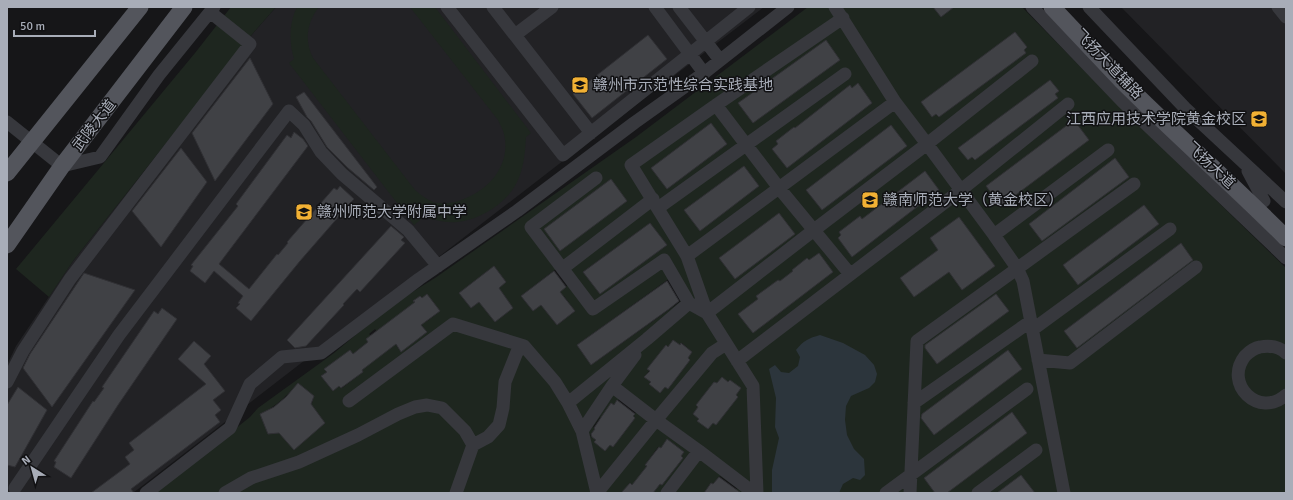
<svg xmlns="http://www.w3.org/2000/svg" width="1293" height="500" font-family="Signika,'Noto Sans SC',sans-serif">
<style>
.built{fill:#222225}
.green{fill:#1e261f;fill-rule:evenodd}
.water{fill:#2c353c}
.building{fill:#404145;stroke:#303034}
.lines{fill:none;stroke-linecap:round;stroke-linejoin:round}
.minor{stroke:#37383d;stroke-width:13}
.major{stroke:#53555c;stroke-width:17}
.labels{text-anchor:middle;stroke-width:3;stroke-linejoin:round;paint-order:stroke}
.street-label{font-size:15px;fill:#a8adb8;stroke:#111113}
.poi-label{font-size:15px;fill:#a8adb8;stroke:#111113;text-anchor:start}
</style>
<rect width="100%" height="100%" fill="#161618"/>
<path class="built" d="M276 7H764L559 164 133 493H7V365L16 346 73 261 254 32Z
M1121 7H1286V174L1177 64Z"/>
<path class="green" d="M231 7H276L254 32 73 261 49 297 16 269 195 53Z
M297 7H319C307 22 304 41 313 58L415 190C420 194 426 199 433 202 444 205 456 203 466 198 491 188 511 163 504 134 503 129 500 125 498 120L410 7H435L531 133 526 137C525 152 524 168 517 182 507 203 480 220 457 222 446 223 434 220 424 217L414 225 289 63 294 59C289 42 289 23 297 7Z
M808 7H1022L1117 104 1286 268V493H734L737 488 720 476 713 484 711 483 704 493H653L660 484 662 485 683 458 681 456 684 452 667 439 661 448 658 447 645 465 647 466 633 486 630 483 624 490 626 493H155L250 417 258 408 334 353 393 304 435 278 636 137ZM650 223 666 245 600 294 583 272ZM494 266 506 282 496 290 502 293 513 308 495 322 481 300 471 308 459 293ZM556 269 568 285 558 293 562 298 564 296 575 311 557 325 545 309 543 303 533 311 521 296ZM670 278 684 299 591 365 577 345ZM427 294 440 311 426 322 417 319 427 332 401 352 391 338 371 336 369 334 375 329 380 336 417 306 414 301 420 296 422 298ZM682 343 692 352 688 358 690 360 668 389 665 387 660 393 649 384 651 382 645 377 666 345 668 347 680 345ZM350 350 353 354 357 351 368 365 362 370 363 372 342 388 339 386 333 391 321 376 327 372 324 369 331 364 335 368 344 355ZM298 383 314 396 312 403 309 407 316 411 325 423 294 449 284 428 278 433 268 434 261 414C277 405 286 397 298 383ZM619 399 638 410 633 416 635 418 613 447 610 445 605 451 595 443 596 440 590 435 595 429 593 427 600 417 604 420 607 416 604 413 611 404 614 405Z"/>
<path class="water" d="M820 335 843 343 865 355 874 365 877 374 875 382 869 388 851 396 846 406 845 420 847 435 854 449 864 459 865 475 860 480 853 478 843 484 839 493H772V470L779 438 775 427 776 398 769 369 775 365 781 372 789 373 798 366 800 357 796 350C803 341 809 338 820 335Z"/>
<path class="building" d="M933 7H954L941 17Z
M1015 32 1027 47 1024 50 1026 53 939 117 936 114 932 117 921 102Z
M648 35 667 59 592 118 573 94Z
M826 40 840 60 753 123 738 103Z
M250 58 273 104 215 181 192 133Z
M1050 80 1059 91 1055 94 1058 98 975 160 972 157 968 160 958 148Z
M858 83 872 103 787 168 772 149 778 144 776 141 794 127 795 128 850 85 852 88Z
M304 92 377 187 374 190 348 168 327 147 311 121 307 117 296 97Z
M1074 120 1089 140 1001 206 986 186Z
M711 123 727 144 667 189 651 168Z
M891 125 907 146 822 210 806 190Z
M294 132 303 139 308 146 219 264 249 289 277 254 278 255 288 243 287 242 334 188 337 190 340 186 354 199 300 261 251 321 236 308 240 304 238 303 243 296 214 271 205 283 190 271 193 266 191 265 238 206 236 204 287 135 291 138Z
M181 148 207 182 161 247 132 211Z
M1115 158 1129 177 1042 241 1029 224Z
M744 166 759 186 700 231 684 210Z
M925 171 939 190 852 257 838 238 841 235 839 232 860 216 862 219Z
M611 179 627 201 560 251 544 229Z
M1144 205 1159 224 1078 285 1063 265Z
M779 213 795 234 735 279 719 258Z
M959 217 995 266 962 290 949 272 914 297 900 278 938 250 930 238Z
M650 223 667 245 600 294 583 272Z
M391 226 404 237 401 240 405 243 360 292 357 289 343 304 344 305 306 346 295 348 287 340Z
M1181 243 1193 260 1077 348 1064 331Z
M819 253 833 272 753 333 738 314 758 299 756 296 778 280 780 281 793 271 792 270 807 258 809 260Z
M494 266 506 282 499 288 513 308 495 322 479 302 471 308 459 293Z
M554 271 566 287 560 292 575 311 557 325 541 305 533 311 521 296Z
M84 273 135 290 52 407 23 368 30 354Z
M667 281 679 301 669 309 591 365 577 345Z
M427 294 440 311 421 325 427 332 401 352 396 344 362 370 363 372 341 388 339 386 333 391 321 376 327 372 324 369 350 350 353 354 368 342 366 339 415 302 413 301 420 296 422 298Z
M996 294 1009 311 937 364 925 348V345Z
M162 308 177 319 118 405 71 478 54 467 56 462 54 461 93 401 94 402 104 388 102 387 154 311 158 314Z
M673 340 680 345 681 343 692 352 688 358 690 360 668 389 665 387 660 393 649 384 651 382 644 377 650 371 647 369 666 345 668 347Z
M194 341 211 356 204 364 225 391 213 400 221 410 215 415 220 422 131 489 134 493H91L130 464 125 457 134 450 129 443 206 384 178 359Z
M1008 350 1022 369 934 435 921 418 922 414Z
M722 377 728 382 730 380 741 388 736 395 738 397 716 425 713 423 708 429 697 421 699 419 693 414 698 407 696 405 714 382 717 383Z
M298 383 314 396 311 404 325 423 294 450 279 433 268 434 260 414 274 407 286 397Z
M18 387 47 410 15 467 7 465V405Z
M617 400 635 414 633 416 635 418 613 447 610 445 605 451 594 442 596 440 592 437 591 434 595 429 594 428 602 416 611 403 614 405Z
M1012 412 1027 433 947 493H935L924 478Z
M667 439 684 452 681 456 683 458 662 485 660 484 653 493H621L630 483 632 485 647 466 645 465 659 447 661 448Z
M1021 475 1035 493H997Z
M719 477 741 493H704L711 483 713 484Z"/>
<g class="lines">
<path class="minor" d="M447 7 563 155 749 7
M493 7 591 133
M655 7 704 73
M679 7 720 60
M835 7 895 102 927 144 994 235 1017 268 1023 281 1064 493
M1032 7 1122 101 1286 258
M1089 7 1185 108 1286 202
M1278 7 1286 17
M515 35 552 7
M716 105 779 188 850 274
M7 122 62 166 100 157 159 75 214 7
M1248 171 1264 201
M596 178 531 227 593 309 664 260 689 303 707 313 814 230 927 144 1032 61
M658 208 845 74
M994 235 1108 150
M687 256 895 102
M563 268 653 199
M1032 330 1170 229
M1286 353C1279 347 1270 345 1260 347 1254 348 1249 352 1245 356 1223 384 1259 419 1286 395
M1038 360 1070 363 1196 267
M737 361 961 190 1068 104
M7 382 23 351 70 279 250 44 210 12
M612 386 635 355
M349 401 453 324 524 346 555 382 568 403 582 431 597 493
M568 403 647 339 689 303
M914 403 1031 321
M582 431 612 386 656 420 597 493
M473 445 488 437 499 425 503 408 505 382 517 352 524 346
M699 451 656 420 712 353 726 344
M15 488 119 335 289 111 304 125 321 152 342 174 408 230 438 266
M146 493 230 428 250 384 282 357 321 353 419 279 517 211 634 123 704 73 788 7
M225 493 251 478 299 462 358 435 398 414 415 407 427 405 442 408 465 431 473 445 456 493
M667 493 699 451 754 493
M757 493 753 386 707 313 687 256 631 165 716 105 843 18
M886 493 1027 389
M910 493 917 341 1134 184
M978 493 1036 450"/>
<path class="major" d="M1052 7C1075 31 1098 56 1121 80 1175 134 1232 184 1286 238
M7 173 140 7
M7 245 62 166 184 7"/>
</g>
<defs>
<g id="school-square" transform="scale(0.9)"><rect x="-9" y="-9" width="18" height="18" rx="4" fill="#f2b134" stroke="#111113"/><path d="M0-5L7-2L0 1L-7-2ZM-4 1L0 2.5L4 1V4Q0 6-4 4Z" fill="#111"/></g>
<g id="university-square" transform="scale(0.9)"><rect x="-9" y="-9" width="18" height="18" rx="4" fill="#f2b134" stroke="#111113"/><path d="M0-5L7-2L0 1L-7-2ZM-4 1L0 2.5L4 1V4Q0 6-4 4Z" fill="#111"/></g>
</defs>
<g fill-rule="evenodd">
<use href="#school-square" x="580" y="85"/>
<use href="#university-square" x="1259" y="119"/>
<use href="#university-square" x="870" y="200"/>
<use href="#school-square" x="304" y="212"/>
</g>
<g class="labels">
<g class="street-label">
<text transform="translate(1109 64) rotate(46)" y="5">飞扬大道辅路</text>
<text transform="translate(94 125) rotate(-52)" y="5">武陵大道</text>
<text transform="translate(1211 165) rotate(43)" y="5">飞扬大道</text>
</g>
<g class="poi-label">
<text x="593" y="90">赣州市示范性综合实践基地</text>
<text x="1246" y="124" text-anchor="end">江西应用技术学院黄金校区</text>
<text x="883" y="205">赣南师范大学（黄金校区）</text>
<text x="317" y="217">赣州师范大学附属中学</text>
</g>
</g>
<rect width="1293" height="500" fill="none" stroke="#a8adb8" stroke-width="16"/>
<g transform="translate(32 468) rotate(323)" stroke="#111113" stroke-width="3" paint-order="stroke">
<path d="M0-3L7 15L0 10L-7 15Z" fill="#a8adb8"/>
<text y="-6" font-size="11" font-weight="bold" text-anchor="middle" fill="#a8adb8">N</text>
</g>
<path d="M14 30v6h81v-6" fill="none" stroke="#a8adb8" stroke-width="2"/>
<text x="20" y="30" font-size="12" fill="#a8adb8" stroke="#111113" stroke-width="3" paint-order="stroke">50 m</text>
</svg>
